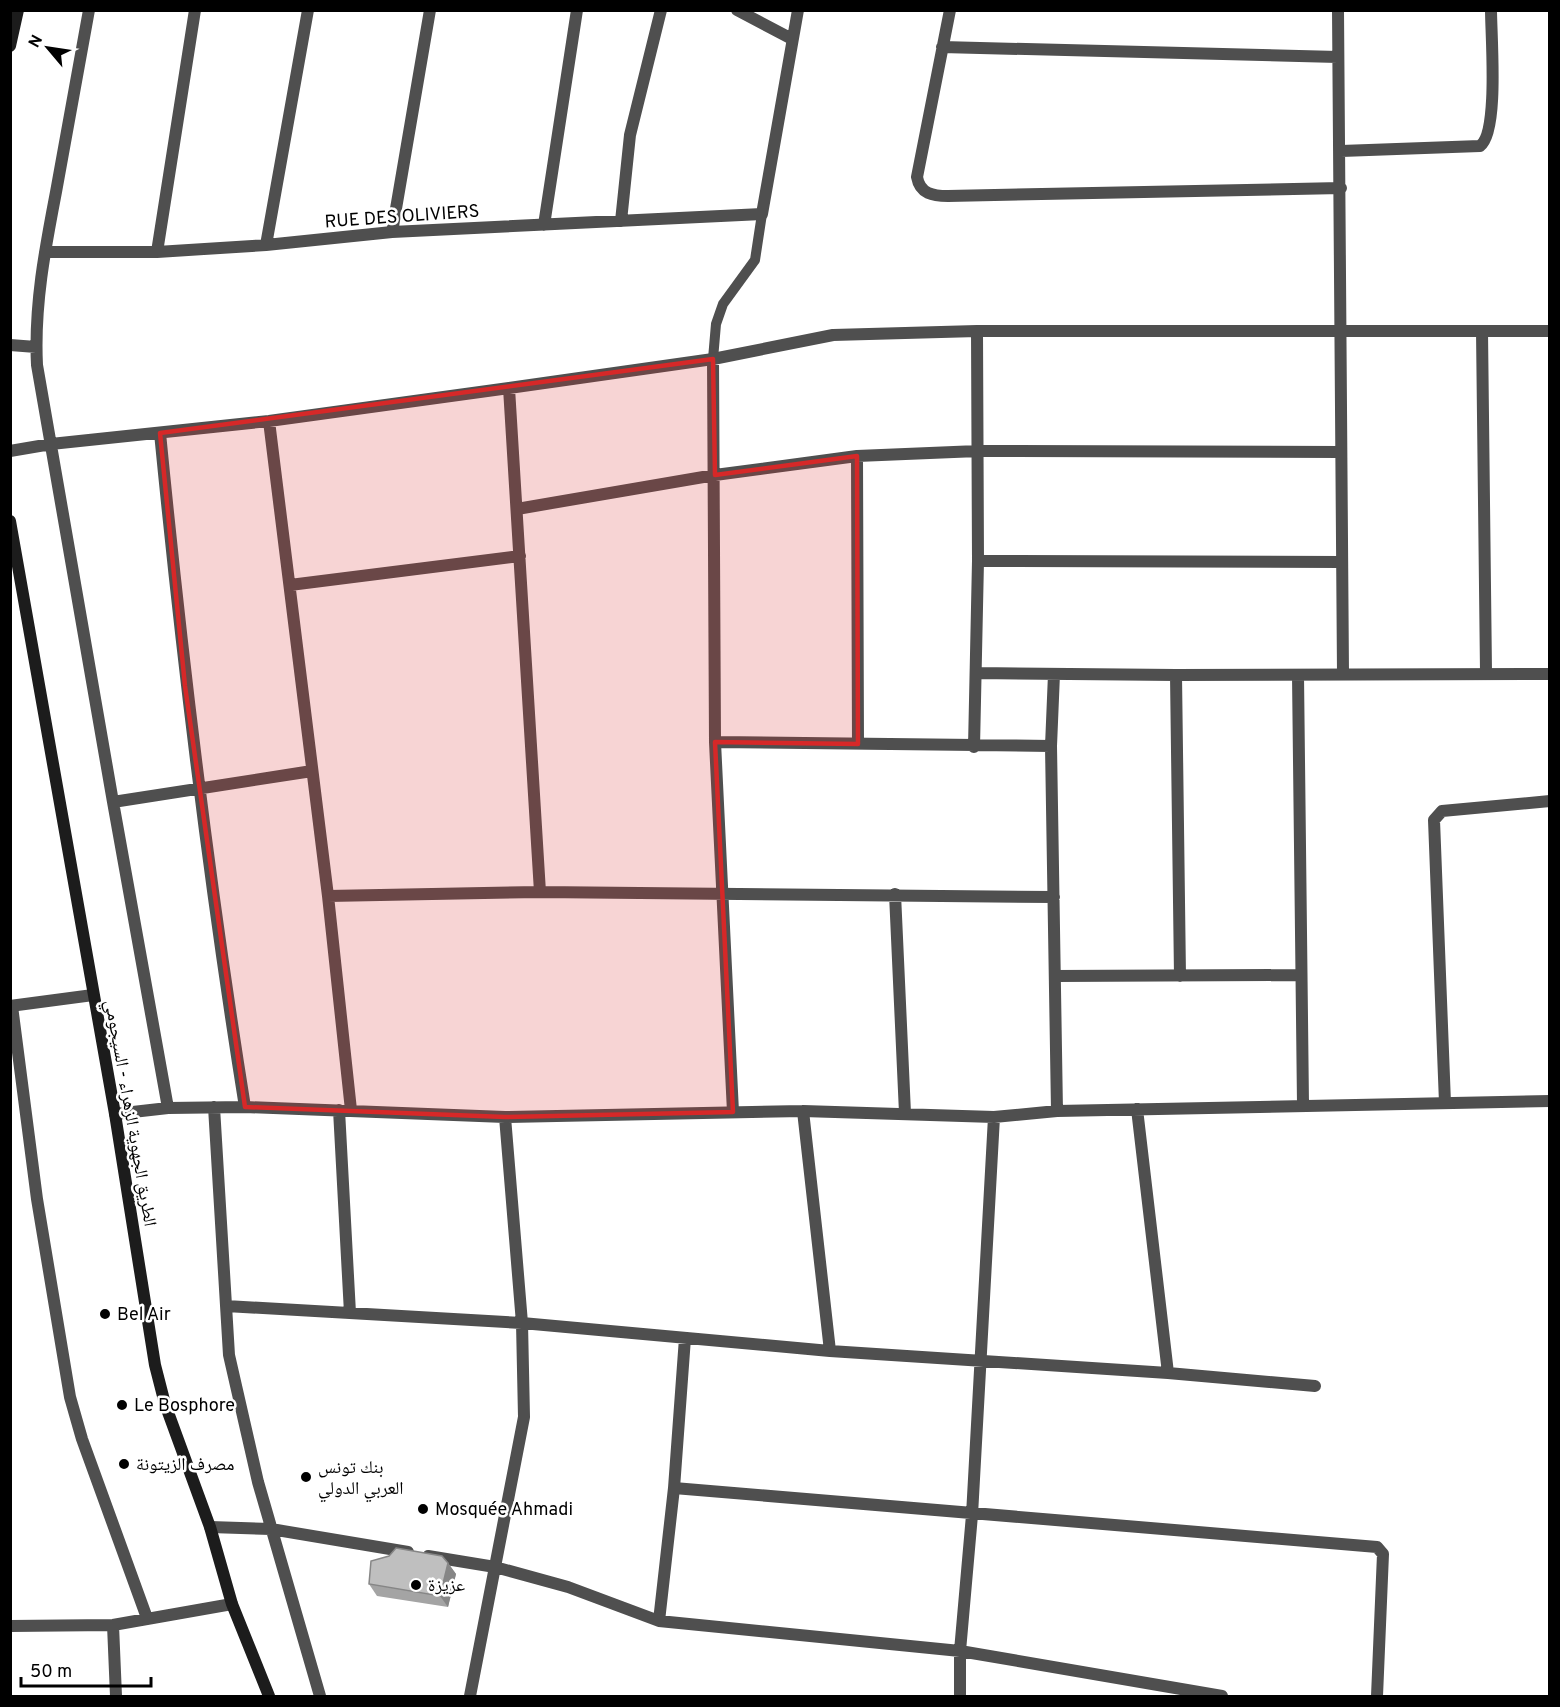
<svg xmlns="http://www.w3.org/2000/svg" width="1560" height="1707" font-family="Overpass,'Noto Naskh Arabic',sans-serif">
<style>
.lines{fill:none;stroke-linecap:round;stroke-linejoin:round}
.service{stroke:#4f4f4f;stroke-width:10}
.minor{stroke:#4f4f4f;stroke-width:12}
.secondary{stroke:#1c1c1c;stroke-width:12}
.wall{fill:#a4a4a4}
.shaded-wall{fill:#868686}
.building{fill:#bfbfbf;stroke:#868686;stroke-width:1.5}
.marked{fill:#d62828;fill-opacity:0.2;stroke:#d62828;stroke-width:4.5;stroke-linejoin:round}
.poi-dot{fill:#000;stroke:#fff;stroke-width:2}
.labels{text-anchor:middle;stroke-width:5;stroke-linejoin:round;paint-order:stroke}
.street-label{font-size:18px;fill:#000;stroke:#fff}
.poi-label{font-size:18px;fill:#000;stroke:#fff;text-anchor:start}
</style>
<rect width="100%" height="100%" fill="#fff"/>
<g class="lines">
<path class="service" d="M713 359 716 324 723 304 755 260 762 214"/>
<path class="minor" d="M89 10C78 71 67 131 56 192 45 249 34 306 37 365L113 802 312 771
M737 10 792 39
M950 10 917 177C920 194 933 196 948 196L1341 188
M1338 10 1343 673
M942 47 1338 57
M1341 151 1480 146C1499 133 1491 36 1491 10
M621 221 630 135 661 10
M544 225 577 10
M392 232 430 10
M266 245 308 10
M45 252H157L266 245 392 232 762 214 798 10
M157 252 195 10
M1482 331 1486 672
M10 345 36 347
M713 359 715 742 733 1112
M509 388 540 892
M269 421 328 896 351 1110
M160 433C182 658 209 883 245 1107
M10 451 51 444 269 421 509 388 713 359 833 335 977 331H1550
M857 456 978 451 1341 452
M517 509 715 475 857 456 858 744
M978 561 1342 562
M290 585 520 556
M976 673 1176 675 1550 674
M1054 674 1051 746 1057 1111
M1176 675 1180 976
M1298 675 1303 1104
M715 742 1051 746
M974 747 978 561 977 331
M113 802 168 1108
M895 894 905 1113
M328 896 540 892 1054 897
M1055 976 1301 975
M10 1006 93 995
M12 1006 37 1199 70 1397 82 1439 147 1618
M1445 1103 1434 820 1442 811 1550 801
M214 1107 229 1355 258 1482 320 1696
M339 1110 350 1313
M803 1111 830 1351
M115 1114 168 1108 245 1107 505 1117 803 1111 994 1117 1057 1111 1550 1101
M226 1306 522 1323 830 1351 1168 1373 1137 1109
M1168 1373 1315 1386
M674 1488 1377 1547 1383 1554 1377 1696
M210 1527 271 1529 408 1552
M428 1556 495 1567 568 1587 659 1621 960 1651 1222 1696
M659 1621 674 1488 685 1338
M113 1625 116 1696
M10 1626 113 1625 232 1604
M470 1696 524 1417 522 1323 505 1117
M960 1696V1651L972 1515 994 1117"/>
<path class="secondary" d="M10 46 18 10
M10 521 115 1114 155 1365 165 1404 210 1527 232 1604 269 1696"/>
</g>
<path class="wall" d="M448 1563 456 1574 448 1607 377 1596 369 1584Z"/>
<path class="shaded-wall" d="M448 1563 456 1574 448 1607 440 1596Z"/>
<path class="building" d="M396 1548 442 1556 448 1563 440 1596 369 1584 371 1561 389 1556Z"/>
<path class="marked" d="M713 359 715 475 857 456 858 744 715 742 733 1112 505 1117 245 1107 185 686 160 433Z"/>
<g class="poi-dot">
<circle cx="105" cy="1314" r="6"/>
<circle cx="122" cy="1405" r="6"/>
<circle cx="124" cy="1464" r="6"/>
<circle cx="306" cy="1477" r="6"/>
<circle cx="423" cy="1509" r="6"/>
<circle cx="416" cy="1585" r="6"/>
</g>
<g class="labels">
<g class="street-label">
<text transform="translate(402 216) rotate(-4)" y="6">RUE DES OLIVIERS</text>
<text transform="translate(131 1113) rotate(80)" y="6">الطريق الجهوية الزهراء - السيجومي</text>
</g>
<g class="poi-label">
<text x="117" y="1320">Bel Air</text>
<text x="134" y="1411">Le Bosphore</text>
<text x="136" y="1470">مصرف الزيتونة</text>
<text x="318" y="1473">بنك تونس<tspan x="318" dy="21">العربي الدولي</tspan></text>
<text x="435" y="1515">Mosquée Ahmadi</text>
<text x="428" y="1591">عزيزة</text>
</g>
</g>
<rect width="1560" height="1707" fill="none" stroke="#000000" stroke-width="24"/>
<g transform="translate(48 48) rotate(299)" stroke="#ffffff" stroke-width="4.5" paint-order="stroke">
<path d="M0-4.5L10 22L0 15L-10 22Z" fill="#000000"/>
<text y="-9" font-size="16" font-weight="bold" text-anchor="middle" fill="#000000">N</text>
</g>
<path d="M21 1677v9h130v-9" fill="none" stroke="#000000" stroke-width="3"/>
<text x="30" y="1677" font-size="18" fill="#000000" stroke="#ffffff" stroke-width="4.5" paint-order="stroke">50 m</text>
</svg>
